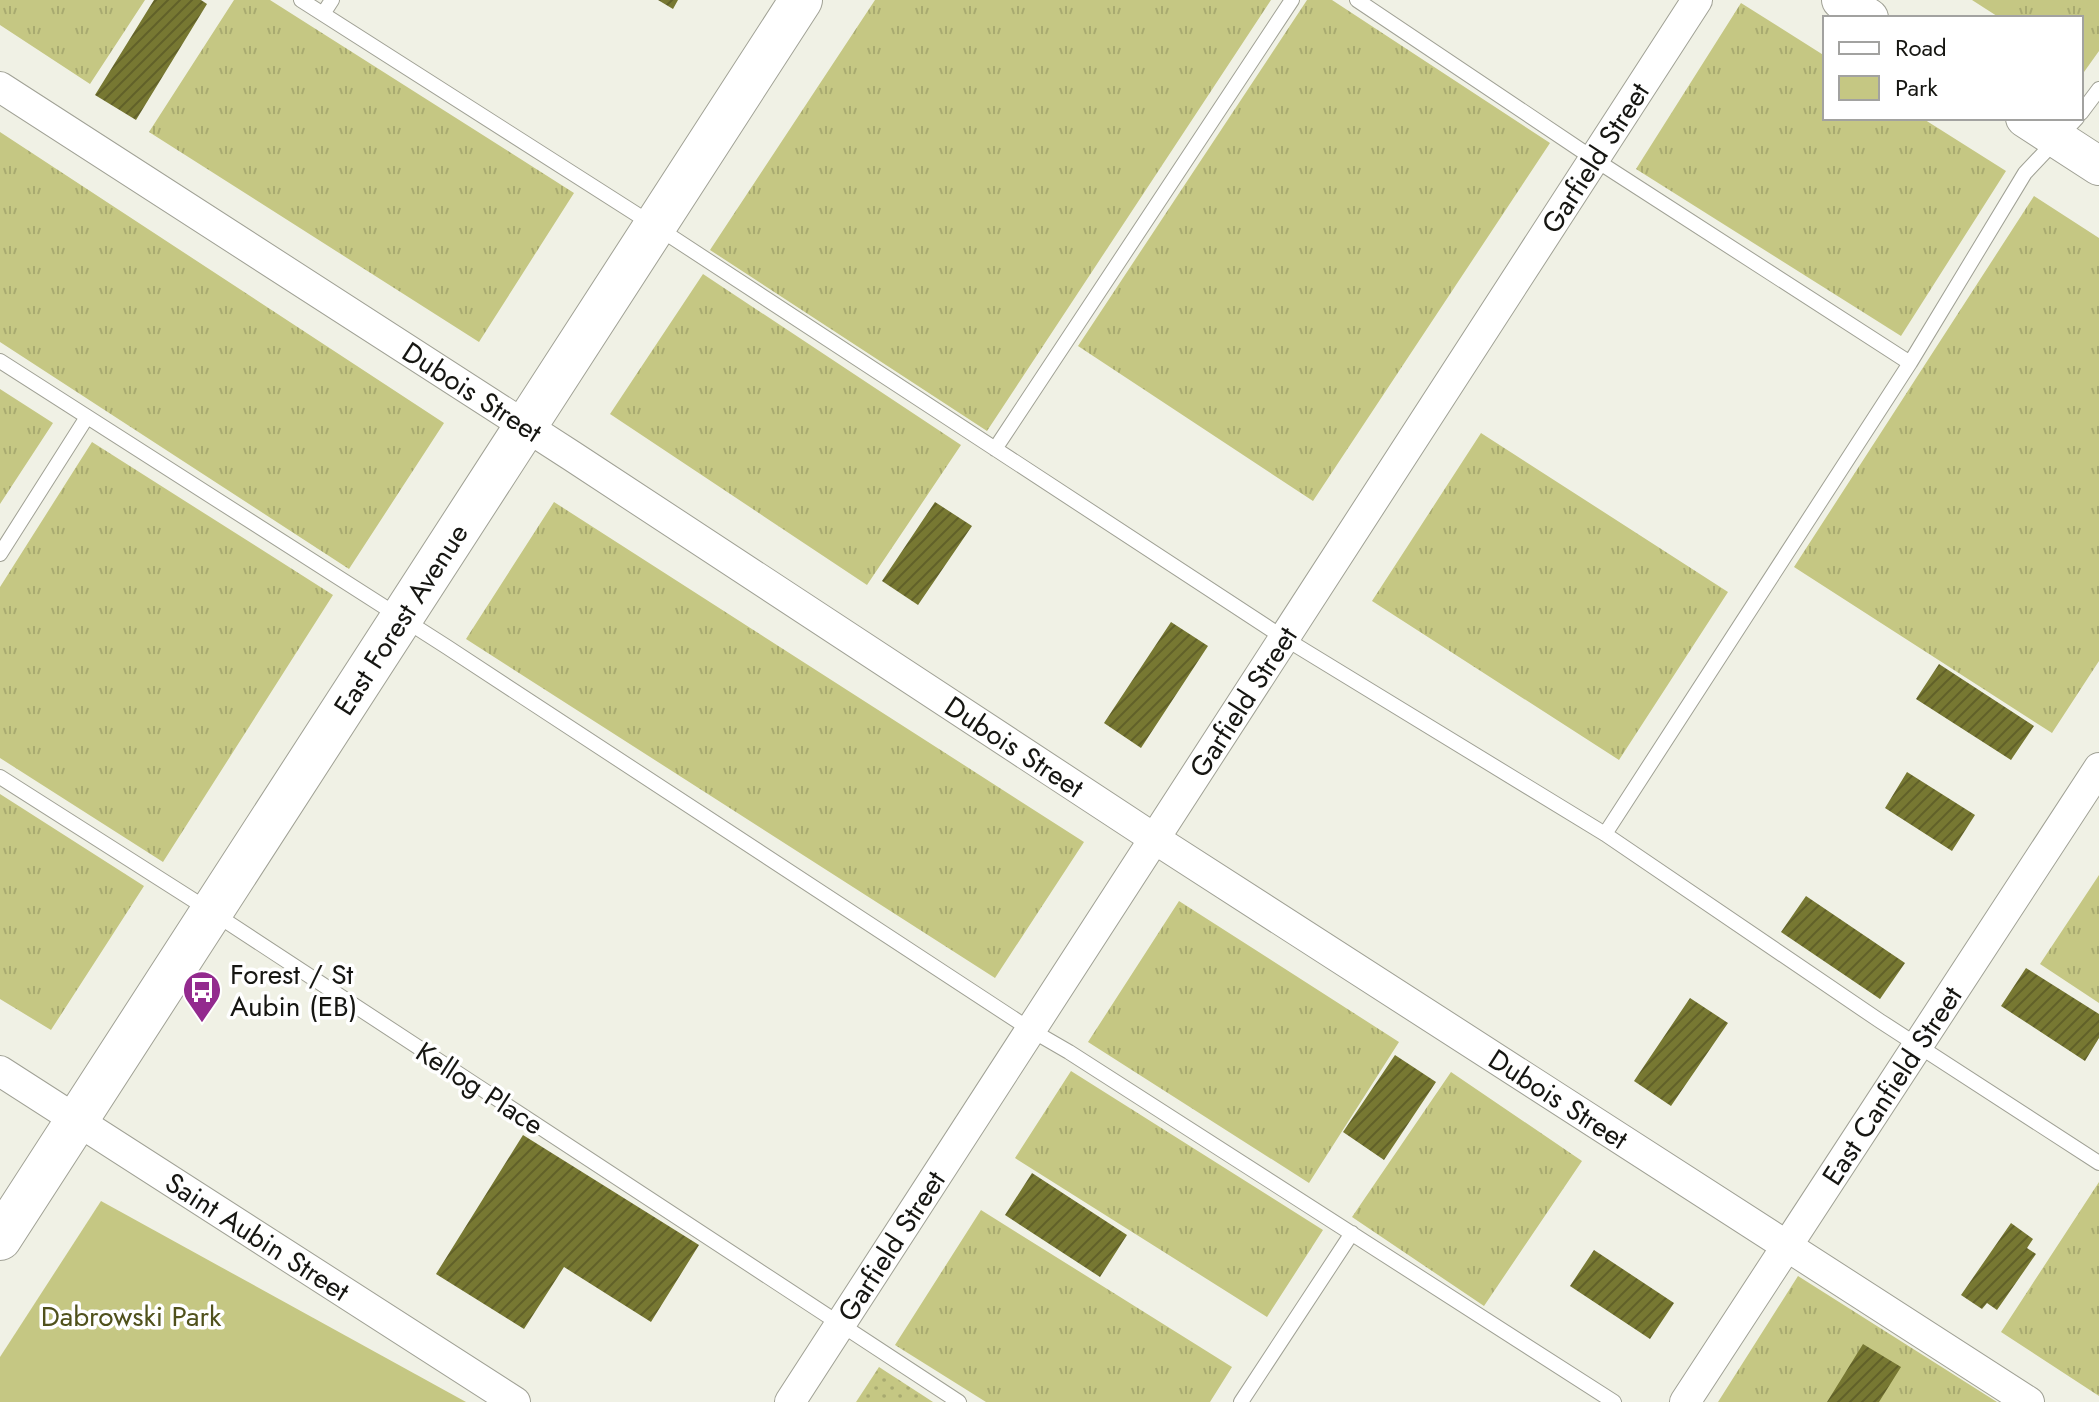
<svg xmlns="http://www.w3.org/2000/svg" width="2099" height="1402" font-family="Jost,sans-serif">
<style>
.grass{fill:url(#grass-tufts)}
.park{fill:#c5c783}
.garden{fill:url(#garden-dots)}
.building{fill:url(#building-hatch)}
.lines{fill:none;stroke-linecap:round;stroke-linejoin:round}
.service-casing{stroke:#a0a195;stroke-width:16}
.minor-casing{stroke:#a0a195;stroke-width:32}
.tertiary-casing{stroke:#a0a195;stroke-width:40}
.secondary-casing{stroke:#a0a195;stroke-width:44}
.service{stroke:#fff;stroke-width:14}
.minor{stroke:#fff;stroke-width:30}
.tertiary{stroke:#fff;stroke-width:38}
.secondary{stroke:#fff;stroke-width:42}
.labels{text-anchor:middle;stroke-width:7;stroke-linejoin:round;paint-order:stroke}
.street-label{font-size:28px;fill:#161612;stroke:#fff}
.poi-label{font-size:28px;fill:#161612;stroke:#fff;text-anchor:start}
.park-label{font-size:28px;fill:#50511c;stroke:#fff}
</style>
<defs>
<pattern id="grass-tufts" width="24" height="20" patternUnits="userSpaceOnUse" patternTransform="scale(2)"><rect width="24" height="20" fill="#c5c783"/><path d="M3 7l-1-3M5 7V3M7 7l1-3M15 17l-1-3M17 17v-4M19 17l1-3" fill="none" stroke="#a8aa70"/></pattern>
<pattern id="garden-dots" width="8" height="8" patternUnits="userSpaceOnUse" patternTransform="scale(2)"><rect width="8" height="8" fill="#c5c783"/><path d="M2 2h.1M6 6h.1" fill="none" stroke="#a8aa70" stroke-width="1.8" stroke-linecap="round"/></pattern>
<pattern id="building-hatch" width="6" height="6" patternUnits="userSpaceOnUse" patternTransform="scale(2)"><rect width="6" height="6" fill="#777832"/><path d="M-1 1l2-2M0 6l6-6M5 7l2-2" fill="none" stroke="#616129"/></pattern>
</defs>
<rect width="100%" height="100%" fill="#f0f1e5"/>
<path class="grass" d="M0 0H145L90 84 0 25Z
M234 0H270L574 193 479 342 149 132Z
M875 0H1271L987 431 710 250Z
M1307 0H1332L1550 143 1313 501 1078 346Z
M1972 0H2099V51L2084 72 2081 70V18H2000Z
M1741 3 1825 56V118H1922L2006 171 1901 336 1636 169Z
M0 132 444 423 349 569 0 342Z
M2034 196 2099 238V661L2052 733 1794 567Z
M703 274 961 445 867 585 610 414Z
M0 389 53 423 0 504Z
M1481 433 1728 592 1619 760 1372 601Z
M92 442 333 595 163 862 0 758V587Z
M554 502 1084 842 995 978 466 639Z
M0 794 144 886 51 1030 0 999Z
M2099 875V1003L2040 964Z
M1179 901 1399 1042 1309 1183 1088 1042Z
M1071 1071 1323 1230 1267 1317 1015 1158Z
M1451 1072 1582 1161 1484 1306 1352 1217Z
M2099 1182V1396L2001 1332Z
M981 1210 1232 1367 1210 1402H986L895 1345Z
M1798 1276 1997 1402H1718Z"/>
<path class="park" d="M101 1201 466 1402H0V1357Z"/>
<path class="garden" d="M879 1367 933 1402H856Z"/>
<path class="building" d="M154 0H201L207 4 136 120 95 95Z
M658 0H678L673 9Z
M935 502 972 526 918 605 882 581Z
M1171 622 1208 646 1141 748 1104 723Z
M1939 664 2034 726 2011 760 1916 699Z
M1907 772 1975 815 1952 851 1885 808Z
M1806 896 1905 963 1880 999 1781 932Z
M2026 968 2099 1014V1038L2085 1061 2001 1006Z
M1690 998 1728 1023 1671 1106 1634 1081Z
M1395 1055 1436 1082 1384 1160 1343 1132Z
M523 1135 699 1245 651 1322 564 1267 524 1329 436 1274Z
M1032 1173 1127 1235 1100 1277 1005 1215Z
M2011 1223 2033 1239 2027 1248 2036 1254 1997 1310 1987 1303 1982 1309 1961 1295Z
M1594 1250 1674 1303 1650 1339 1570 1286Z
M1863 1344 1901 1367 1879 1402H1827Z"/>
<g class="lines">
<g class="service-casing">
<path id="service" d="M301 0 655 226 1284 638 1605 834 1880 1021 2099 1163
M1357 0 1594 159 1910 363
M323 14 332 0
M2081 113 2099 89
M0 361 447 647 1031 1030 1069 1052 1614 1402
M995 449 1292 0
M0 554 87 417
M0 777 212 912 959 1402
M1605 834 1910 363 2025 173 2077 118
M1241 1402 1352 1233"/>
</g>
<g class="minor-casing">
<g id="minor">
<path id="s1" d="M0 87 572 456 1155 839 2029 1402"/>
<path id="s2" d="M0 1071 515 1402"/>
<path id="s3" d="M790 1402 1697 0"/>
<path id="s4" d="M1685 1402 2099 768"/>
</g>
</g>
<g class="tertiary-casing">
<path id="tertiary" d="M1841 0 1869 18
M2025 118 2099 166"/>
</g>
<g class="secondary-casing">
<g id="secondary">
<path id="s5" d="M0 1239 801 0"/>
</g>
</g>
<use href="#service" class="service"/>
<use href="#minor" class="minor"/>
<use href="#tertiary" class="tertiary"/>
<use href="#secondary" class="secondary"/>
</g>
<defs>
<g id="bus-pin" transform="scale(2)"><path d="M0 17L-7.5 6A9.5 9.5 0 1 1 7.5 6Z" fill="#932a8e" stroke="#fff"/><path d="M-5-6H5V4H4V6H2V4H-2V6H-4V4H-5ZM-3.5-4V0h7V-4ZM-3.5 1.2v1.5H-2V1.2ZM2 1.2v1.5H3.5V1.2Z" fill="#fff"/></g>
</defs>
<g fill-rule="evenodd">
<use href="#bus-pin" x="202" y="990"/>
</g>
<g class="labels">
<g class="street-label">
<text dy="10" stroke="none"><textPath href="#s3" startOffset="1482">Garfield Street</textPath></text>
<text dy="10" stroke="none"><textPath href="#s1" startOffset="562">Dubois Street</textPath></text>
<text dy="10" stroke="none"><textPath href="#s5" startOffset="738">East Forest Avenue</textPath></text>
<text dy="10" stroke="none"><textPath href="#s3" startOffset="834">Garfield Street</textPath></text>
<text dy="10" stroke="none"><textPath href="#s1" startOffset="1210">Dubois Street</textPath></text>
<text dy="10" stroke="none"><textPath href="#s4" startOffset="378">East Canfield Street</textPath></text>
<text transform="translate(480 1088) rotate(33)" y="10">Kellog Place</text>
<text dy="10" stroke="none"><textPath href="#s1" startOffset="1858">Dubois Street</textPath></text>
<text dy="10" stroke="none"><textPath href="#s2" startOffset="306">Saint Aubin Street</textPath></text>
<text dy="10" stroke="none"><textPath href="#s3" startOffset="186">Garfield Street</textPath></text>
</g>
<g class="poi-label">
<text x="230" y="984">Forest / St<tspan x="230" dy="32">Aubin (EB)</tspan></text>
</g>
<g class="park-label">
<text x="131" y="1326">Dabrowski Park</text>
</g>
</g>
<rect x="1823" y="16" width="260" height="104" fill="#ffffff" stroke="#a2a2a0" stroke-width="2"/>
<rect x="1839" y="42" width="40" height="12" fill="#ffffff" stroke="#a2a2a0" stroke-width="2"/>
<text x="1895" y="56" font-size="24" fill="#161612">Road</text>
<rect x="1839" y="76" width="40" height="24" fill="#c5c783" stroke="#a2a2a0" stroke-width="2"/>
<text x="1895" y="96" font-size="24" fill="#161612">Park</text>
</svg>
